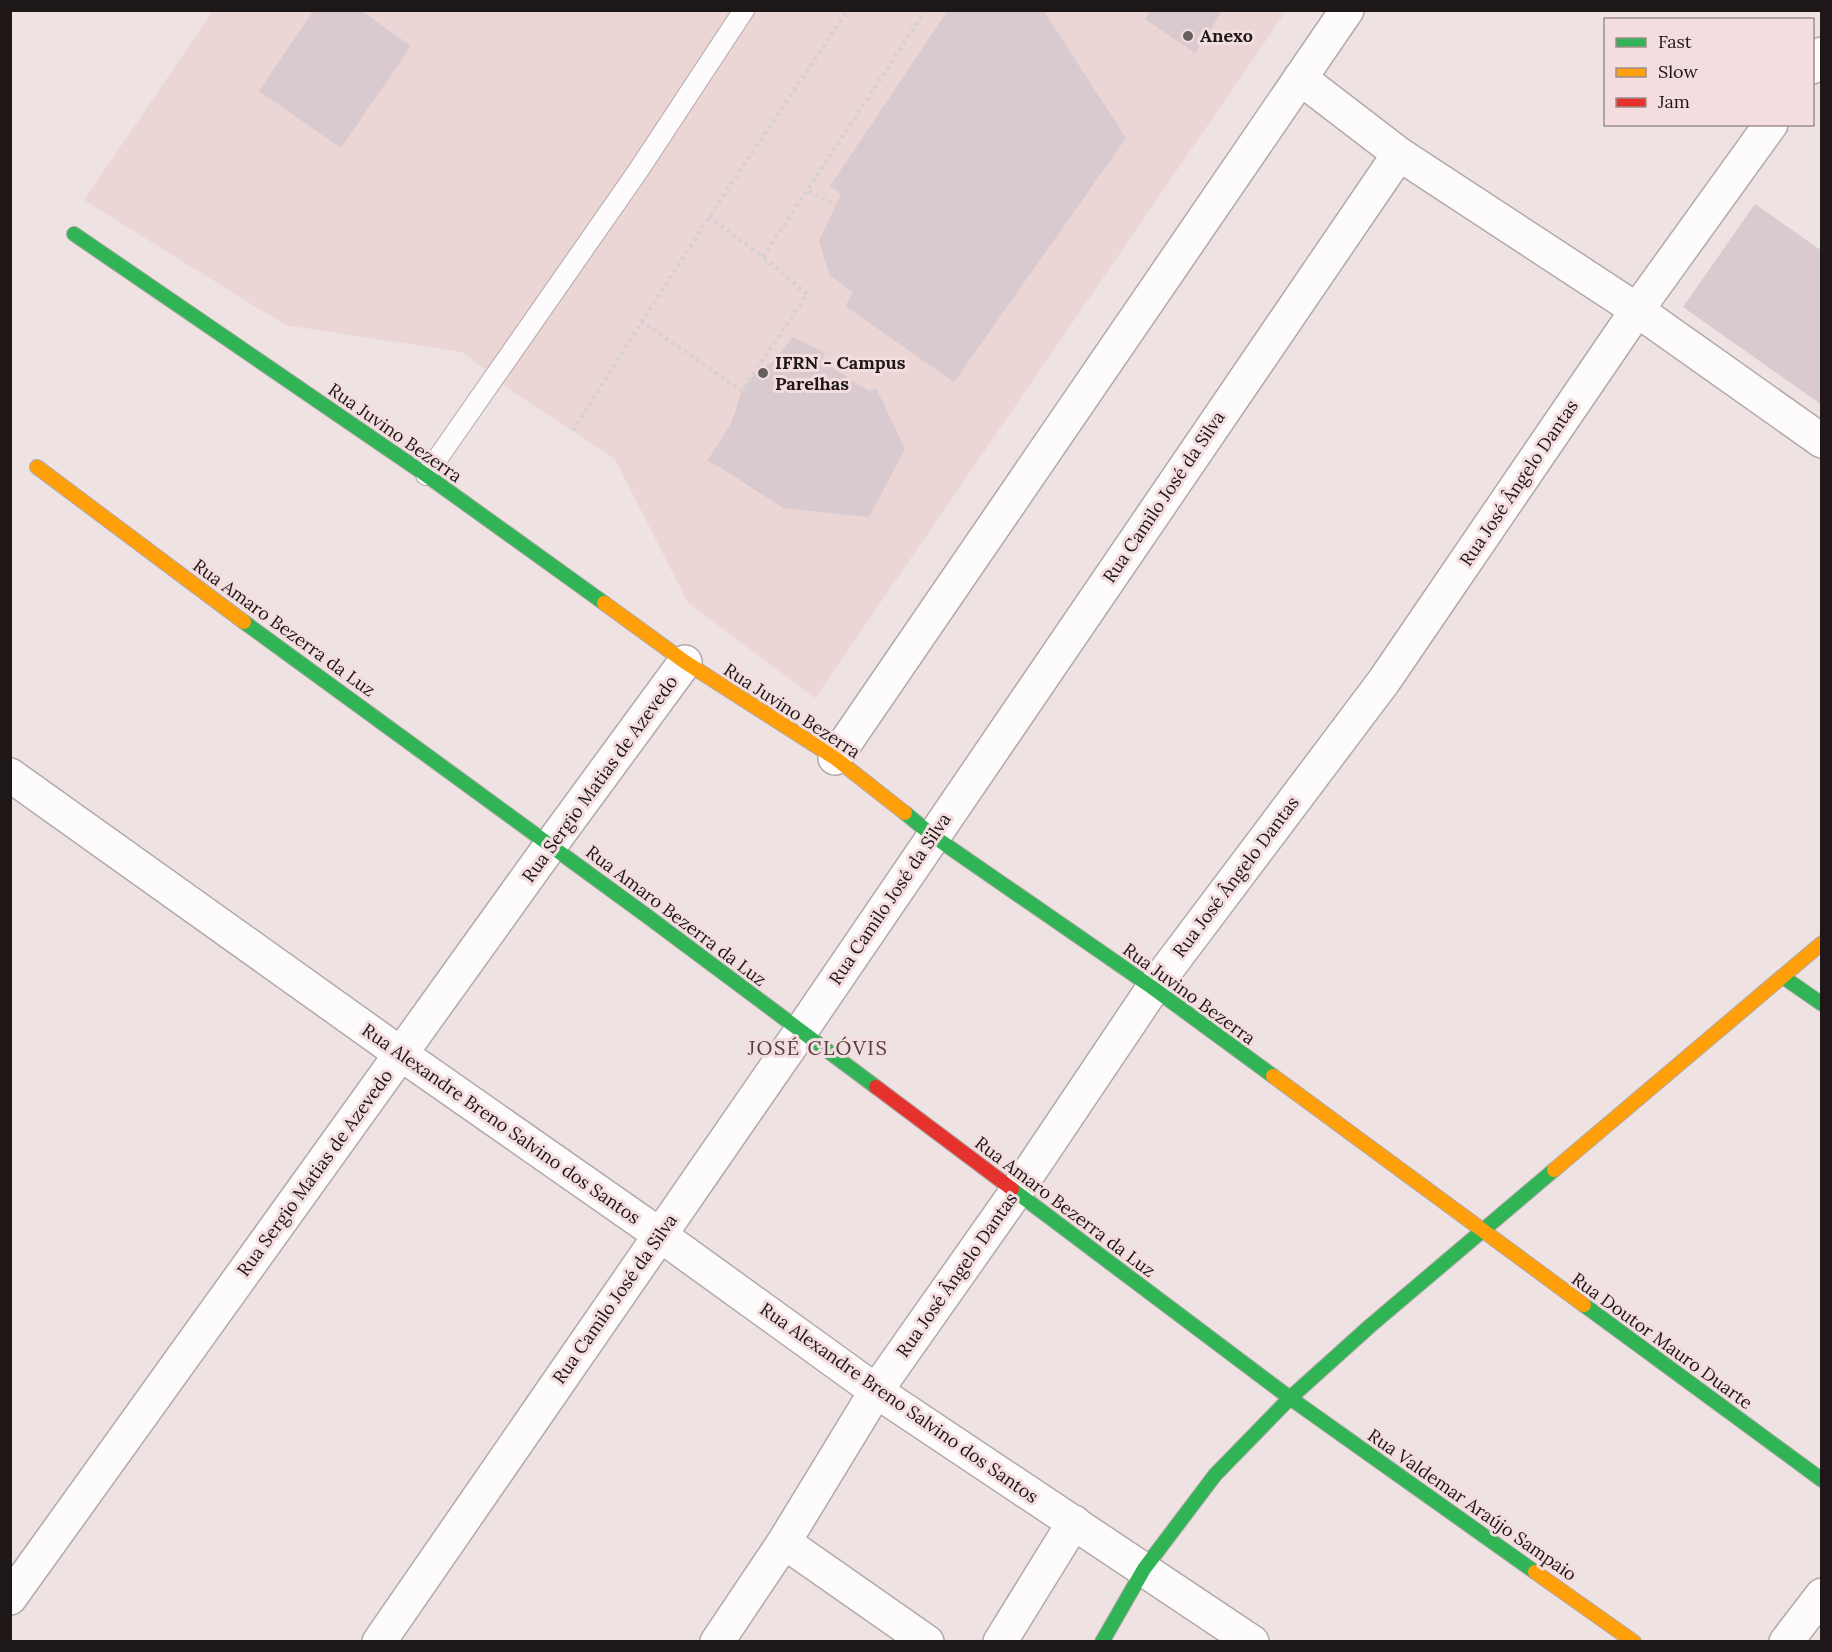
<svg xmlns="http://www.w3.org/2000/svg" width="1832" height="1652" font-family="Lora,serif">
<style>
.built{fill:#ebd5d5}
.building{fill:#d8cace}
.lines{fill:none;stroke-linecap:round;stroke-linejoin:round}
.lane-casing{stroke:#b2a9a9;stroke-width:22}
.street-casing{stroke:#b2a9a9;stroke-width:36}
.fast-casing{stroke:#b2a9a9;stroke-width:16}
.slow-casing{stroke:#b2a9a9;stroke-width:16}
.jam-casing{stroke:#b2a9a9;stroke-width:16}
.path{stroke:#d5d1d1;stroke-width:4;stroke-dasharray:3 4.5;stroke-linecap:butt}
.lane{stroke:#fdfbfb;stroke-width:20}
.street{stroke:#fdfbfb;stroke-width:33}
.fast{stroke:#30b455;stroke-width:14}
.slow{stroke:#ff9f0a;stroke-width:14}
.jam{stroke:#e5322d;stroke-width:14}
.poi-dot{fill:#675e5e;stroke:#f4ddde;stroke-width:2}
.labels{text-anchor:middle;stroke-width:6;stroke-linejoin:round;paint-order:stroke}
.poi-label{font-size:18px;font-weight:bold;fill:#1e1717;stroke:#f4ddde;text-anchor:start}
.street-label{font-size:18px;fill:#1e1717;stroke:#f4ddde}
.neighbourhood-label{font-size:20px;letter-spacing:1.5px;fill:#514040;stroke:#f4ddde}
</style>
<rect width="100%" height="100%" fill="#efe2e3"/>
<path class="built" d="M213 11H1286L815 698 688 603 615 459 515 393 462 352 285 325 84 200Z"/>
<path class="building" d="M314 10H360L411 46 341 148 259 91Z
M948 10H1043L1126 138 954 382 845 306 853 293 829 274 819 241 841 194 830 186Z
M1150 10H1223L1195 53 1145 19Z
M1755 204 1822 251V405L1683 307Z
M793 337 825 353 822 361 869 391 876 388 905 449 869 517 783 508 720 467 707 461 731 424 742 391 754 375 774 361Z"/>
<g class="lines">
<g class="lane-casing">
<path id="lane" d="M426 475 638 171 744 10"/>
</g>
<g class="street-casing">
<path id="street" d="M1812 67 1822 54
M1300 78 1399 154 1637 310 1822 441
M835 758 1347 10
M10 775 401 1054 660 1235 876 1391 1252 1642
M784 1542 927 1642
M10 1598 550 846 685 662
M379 1642 801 1031 1399 154
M717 1642 784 1542 876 1391 1016 1192 1153 988 1384 681 1637 310 1771 124
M1000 1642 1074 1522
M1786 1642 1822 1595"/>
</g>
<g class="fast-casing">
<path id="fast" d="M74 234 426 475 604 603
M244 622 647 916 876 1087
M905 813 933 836 1153 988 1273 1076
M1783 977 1822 1004
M1012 1189 1290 1398 1535 1572
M1584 1305 1822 1480
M1102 1642 1144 1569 1215 1475 1290 1398 1370 1326 1554 1170"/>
</g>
<g class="slow-casing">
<path id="slow" d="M37 467 244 622
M604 603 685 662 835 758 905 813
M1273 1076 1584 1305
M1554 1170 1822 943
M1535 1572 1634 1642"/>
</g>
<g class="jam-casing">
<path id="jam" d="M876 1087 1012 1189"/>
</g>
<path class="path" d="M809 191 835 205
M709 217 763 257 926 10
M641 321 742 391 807 294 763 257
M573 430 709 217 848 10"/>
<use href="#lane" class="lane"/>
<use href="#street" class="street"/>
<use href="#fast" class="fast"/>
<use href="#slow" class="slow"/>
<use href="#jam" class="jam"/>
</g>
<g class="poi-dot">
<circle cx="1188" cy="36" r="6"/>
<circle cx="763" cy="373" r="6"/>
</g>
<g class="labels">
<g class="poi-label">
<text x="1200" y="42">Anexo</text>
<text x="775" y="369">IFRN - Campus<tspan x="775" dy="21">Parelhas</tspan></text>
</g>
<g class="street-label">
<text transform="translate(395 433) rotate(35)" y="6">Rua Juvino Bezerra</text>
<text transform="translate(1519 483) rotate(-56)" y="6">Rua José Ângelo Dantas</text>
<text transform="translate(1164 497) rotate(-56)" y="6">Rua Camilo José da Silva</text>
<text transform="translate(284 628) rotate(36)" y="6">Rua Amaro Bezerra da Luz</text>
<text transform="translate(792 711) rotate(33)" y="6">Rua Juvino Bezerra</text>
<text transform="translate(600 779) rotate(-54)" y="6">Rua Sergio Matias de Azevedo</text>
<text transform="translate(1236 877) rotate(-53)" y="6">Rua José Ângelo Dantas</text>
<text transform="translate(890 899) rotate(-56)" y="6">Rua Camilo José da Silva</text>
<text transform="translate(676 916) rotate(37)" y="6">Rua Amaro Bezerra da Luz</text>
<text transform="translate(1189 994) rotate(36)" y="6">Rua Juvino Bezerra</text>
<text transform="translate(501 1124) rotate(35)" y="6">Rua Alexandre Breno Salvino dos Santos</text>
<text transform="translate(315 1173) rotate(-54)" y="6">Rua Sergio Matias de Azevedo</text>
<text transform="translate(1065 1207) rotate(37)" y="6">Rua Amaro Bezerra da Luz</text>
<text transform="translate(957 1275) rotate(-55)" y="6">Rua José Ângelo Dantas</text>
<text transform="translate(615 1299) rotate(-55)" y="6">Rua Camilo José da Silva</text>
<text transform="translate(1662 1341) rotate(36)" y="6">Rua Doutor Mauro Duarte</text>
<text transform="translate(899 1403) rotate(35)" y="6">Rua Alexandre Breno Salvino dos Santos</text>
<text transform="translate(1472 1505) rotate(35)" y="6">Rua Valdemar Araújo Sampaio</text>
</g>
<g class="neighbourhood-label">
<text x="818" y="1055">JOSÉ CLÓVIS</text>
</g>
</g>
<rect width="1832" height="1652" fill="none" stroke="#1e1717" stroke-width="24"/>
<rect x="1604" y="18" width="210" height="108" fill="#f4ddde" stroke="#9e8e8e" stroke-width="1.5"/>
<rect x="1616" y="38" width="30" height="9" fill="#30b455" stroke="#9e8e8e" stroke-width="1.5"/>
<text x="1658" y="48" font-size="18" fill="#1e1717">Fast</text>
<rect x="1616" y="68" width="30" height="9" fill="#ff9f0a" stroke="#9e8e8e" stroke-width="1.5"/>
<text x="1658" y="78" font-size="18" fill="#1e1717">Slow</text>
<rect x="1616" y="98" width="30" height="9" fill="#e5322d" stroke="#9e8e8e" stroke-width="1.5"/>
<text x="1658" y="108" font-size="18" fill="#1e1717">Jam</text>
</svg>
